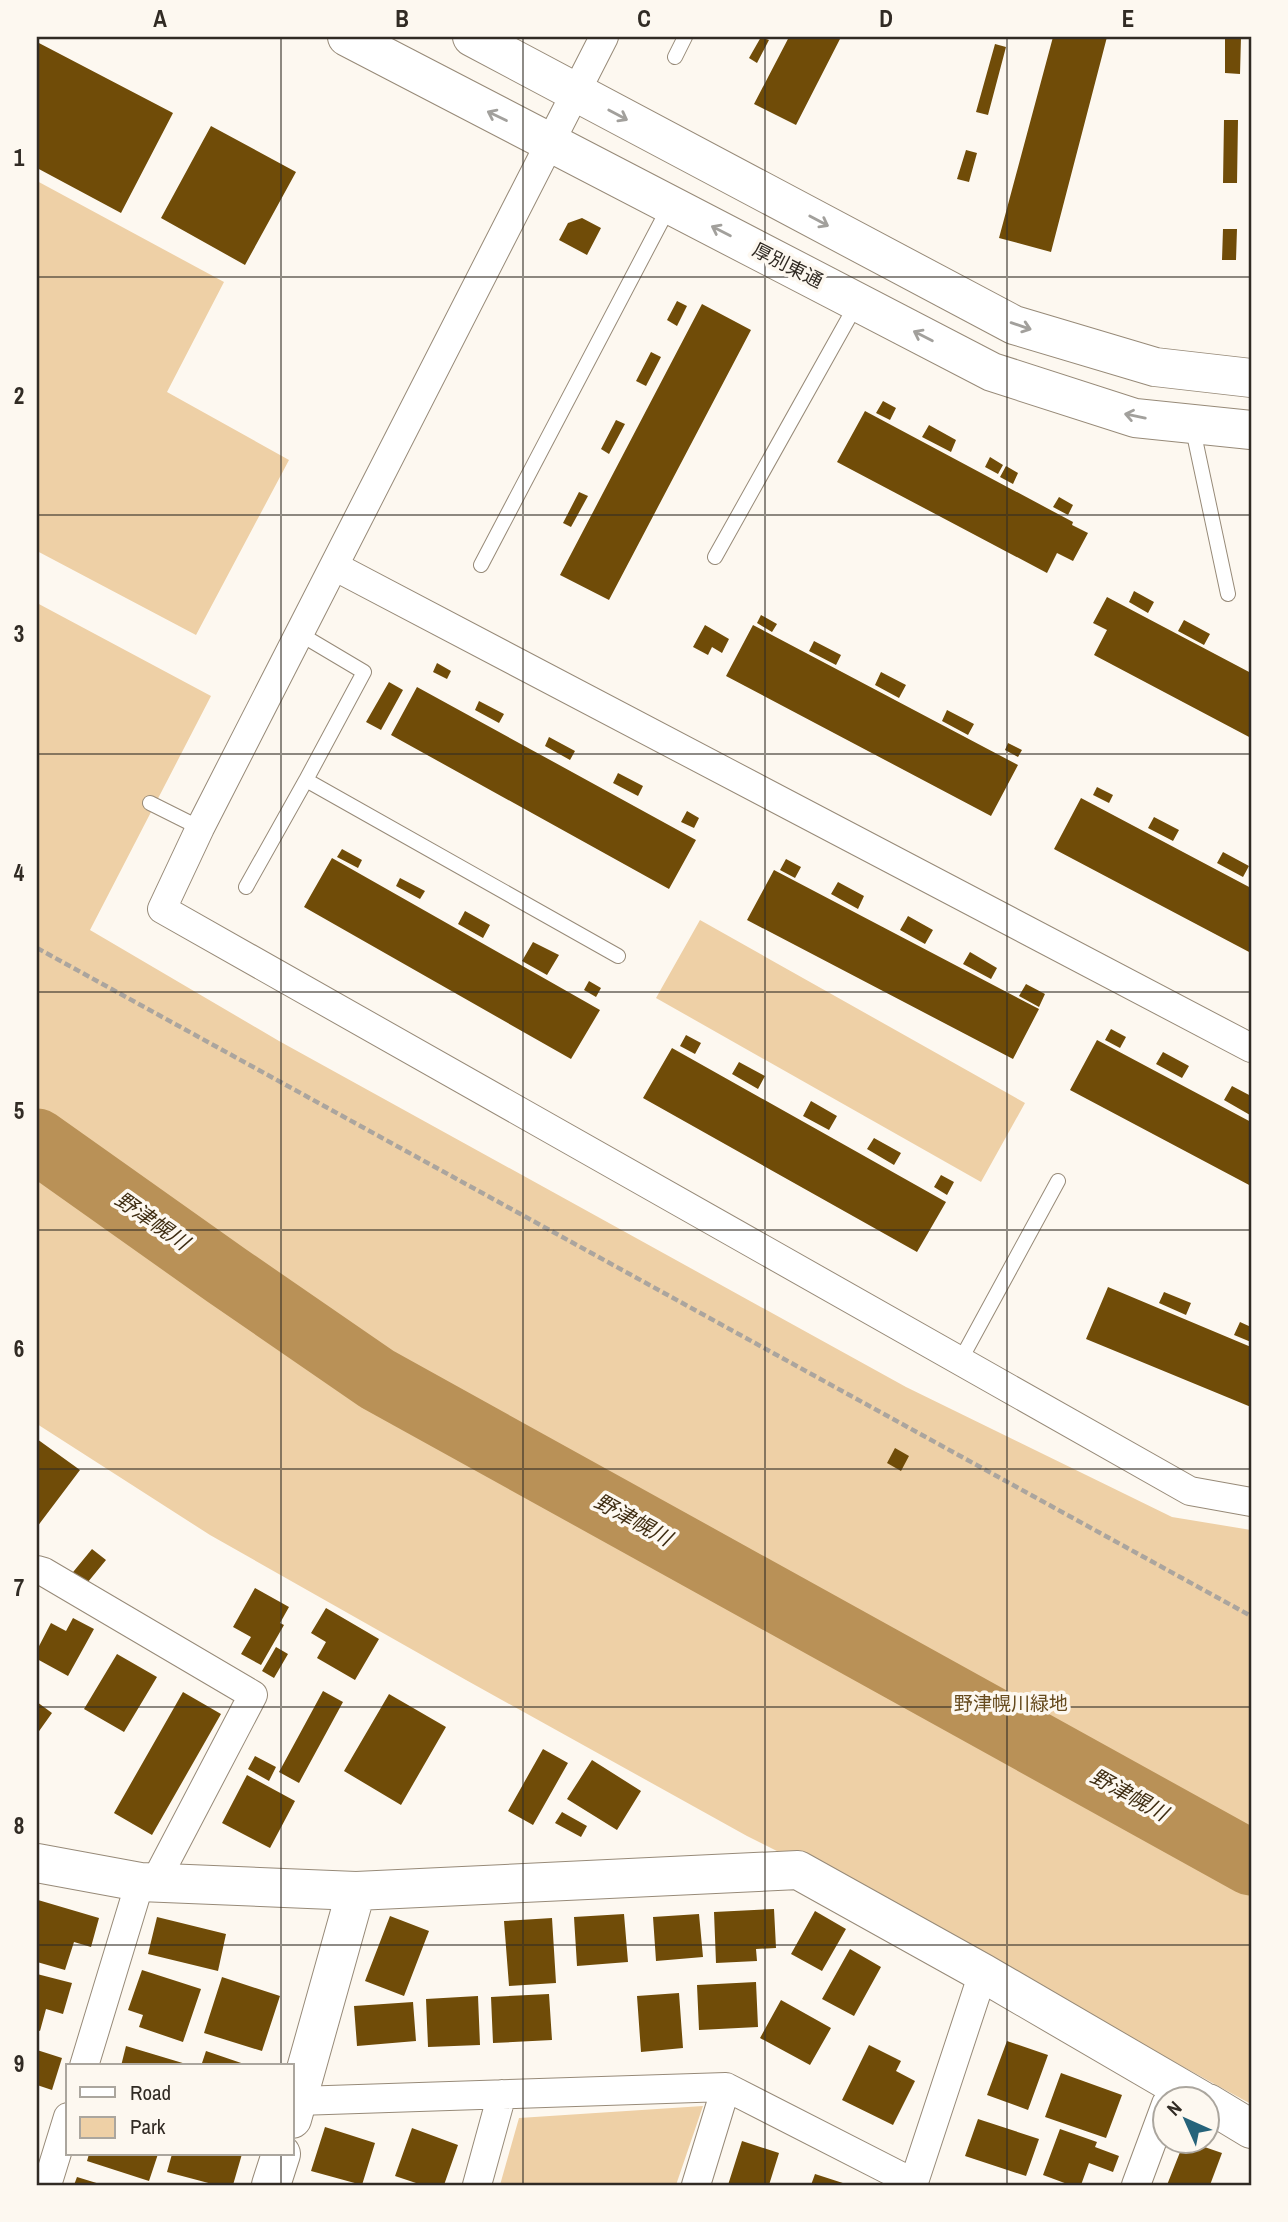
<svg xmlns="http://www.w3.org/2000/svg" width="1288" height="2222" font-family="'Archivo Narrow','Noto Sans JP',sans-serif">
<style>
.green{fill:#eed0a6}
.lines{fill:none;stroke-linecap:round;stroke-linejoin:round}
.river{stroke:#b99157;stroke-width:65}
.building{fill:#704c08}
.lane-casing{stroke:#978a78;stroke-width:16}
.street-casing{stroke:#978a78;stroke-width:30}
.secondary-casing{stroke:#978a78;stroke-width:40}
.path{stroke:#aba59e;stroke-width:4.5;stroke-dasharray:7 3.5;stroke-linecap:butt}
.lane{stroke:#fff;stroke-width:14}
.street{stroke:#fff;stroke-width:28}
.secondary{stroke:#fff;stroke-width:38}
.oneway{stroke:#a2a09c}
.grid{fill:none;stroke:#312b24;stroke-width:2;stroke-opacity:0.55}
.labels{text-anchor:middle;stroke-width:7;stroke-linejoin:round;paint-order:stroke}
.street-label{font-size:19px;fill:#312b24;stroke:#fdf8f0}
.park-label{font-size:19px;fill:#664a1d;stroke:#fdf8f0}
.water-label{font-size:21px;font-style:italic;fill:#3f2d12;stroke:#fdf8f0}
.neatline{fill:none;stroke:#312b24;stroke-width:2.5}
.grid-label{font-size:23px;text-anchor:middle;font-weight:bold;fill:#312b24}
</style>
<rect width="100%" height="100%" fill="#fdf8f0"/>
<path class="green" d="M37 181 224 282 167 392 289 460 196 635 37 551Z
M37 603 211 696 90 930 279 1041 906 1387 1172 1517 1251 1530V2104L932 1929 747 1836 466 1680 210 1535 37 1424Z
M700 920 1025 1103 981 1182 656 998Z
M703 2106 676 2185H500L519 2118Z"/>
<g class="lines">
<path class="river" d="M37 1141 226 1275 377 1379 1251 1863"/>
</g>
<path class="building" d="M761 37 769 40 757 63 749 58Z
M789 37H841L796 125 754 104Z
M1053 37H1107L1051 252 999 238Z
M1225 37H1241L1240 74 1225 73Z
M37 42 173 113 121 213 37 168Z
M995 44 1006 47 988 115 976 112Z
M1224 120H1238L1237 183H1223Z
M211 126 296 172 245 265 161 218Z
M966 150 977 153 969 182 957 179Z
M582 218 601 228 587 255 559 240 568 223Z
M1223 229H1237L1236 260H1222Z
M677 301 687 306 677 326 667 320Z
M702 304 751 330 609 600 560 575Z
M651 352 661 357 646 386 636 381Z
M883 401 896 408 890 420 876 413Z
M865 411 1073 522 1072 525 1088 533 1073 561 1057 553 1047 573 837 462Z
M616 420 625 424 609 454 601 449Z
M929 425 956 440 951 452 922 437Z
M990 457 1003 465 998 474 985 467Z
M1006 466 1018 473 1013 484 1000 477Z
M579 492 588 496 571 527 563 523Z
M1059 497 1073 505 1068 515 1053 507Z
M1134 591 1154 602 1148 613 1129 602Z
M1107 597 1251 673V738L1094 655 1107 630 1093 623Z
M761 615 777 624 772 632 757 623Z
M1184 620 1210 634 1204 645 1178 631Z
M705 625 729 639 722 653 712 647 708 655 693 647Z
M753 625 1018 765 991 816 726 676Z
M814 641 841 655 836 665 809 651Z
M437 663 451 671 447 679 433 672Z
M881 672 906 685 899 698 875 685Z
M389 682 403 690 381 730 366 722Z
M417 687 696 840 669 889 391 735Z
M479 701 504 714 499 723 475 710Z
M947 710 974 724 968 735 942 721Z
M549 737 575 751 570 760 545 746Z
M1008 743 1022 750 1018 757 1005 750Z
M618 773 643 786 638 796 613 783Z
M1097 787 1113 795 1109 803 1093 795Z
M1081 798 1251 888V953L1054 849Z
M687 811 699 818 694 828 681 822Z
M1154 817 1179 830 1173 841 1148 828Z
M342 849 362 860 358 868 337 857Z
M1223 852 1249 866 1243 877 1217 863Z
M332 858 600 1010 571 1059 304 907Z
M786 859 801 867 795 878 780 870Z
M774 870 1039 1009 1013 1059 747 920Z
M400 878 425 891 420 899 396 886Z
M838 882 864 896 858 909 831 894Z
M465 911 490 925 483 938 458 924Z
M908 916 933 930 925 944 900 930Z
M533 942 559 955 547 975 522 961Z
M970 952 997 968 991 979 963 964Z
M589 981 601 988 596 997 584 990Z
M1026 984 1045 994 1039 1007 1019 996Z
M1111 1029 1126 1037 1120 1048 1105 1040Z
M686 1035 701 1043 695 1054 680 1046Z
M1097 1040 1251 1122V1186L1070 1090Z
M672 1048 946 1202 917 1252 643 1098Z
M1163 1052 1189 1066 1182 1078 1156 1064Z
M739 1062 765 1076 758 1089 732 1074Z
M1232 1086 1251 1096 1250 1115 1224 1100Z
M811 1101 837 1116 829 1130 803 1116Z
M874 1138 901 1153 894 1165 867 1149Z
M941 1175 954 1182 947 1195 934 1187Z
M1108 1287 1251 1347V1407L1086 1339Z
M1164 1292 1191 1303 1186 1315 1159 1303Z
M1240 1322 1251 1327V1342L1234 1335Z
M37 1439 80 1470 37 1527Z
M895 1448 909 1456 901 1471 887 1463Z
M92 1549 106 1560 83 1588 69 1577Z
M255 1588 289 1607 280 1623 284 1625 261 1665 241 1654 251 1637 233 1627Z
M326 1608 379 1639 355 1680 317 1658 326 1642 311 1633Z
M73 1618 94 1629 68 1676 37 1659V1650L51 1623 66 1631Z
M276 1647 288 1654 274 1678 262 1671Z
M117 1654 157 1677 124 1732 84 1709Z
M323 1691 343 1702 299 1783 279 1772Z
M183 1692 221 1714 152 1835 114 1813Z
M389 1694 446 1727 401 1805 344 1771Z
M37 1702 52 1713 37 1734Z
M543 1749 568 1763 533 1825 508 1811Z
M255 1756 276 1767 269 1781 248 1769Z
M592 1760 641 1791 617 1830 567 1799Z
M247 1775 295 1801 270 1848 222 1823Z
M562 1812 587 1826 581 1837 555 1823Z
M38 1900 99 1918 91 1947 74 1942 65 1970 37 1962Z
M774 1909 776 1948 756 1949 757 1961 716 1963 714 1912Z
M815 1911 846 1929 822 1971 791 1954Z
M624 1914 628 1962 577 1966 574 1917Z
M699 1914 703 1957 656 1961 653 1917Z
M390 1916 429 1931 404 1996 365 1981Z
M157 1917 226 1934 218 1971 148 1954Z
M552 1918 556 1983 509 1986 504 1921Z
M850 1949 881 1967 854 2016 822 1999Z
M142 1970 201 1989 183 2042 139 2027 143 2015 128 2010Z
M37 1974 72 1983 63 2014 46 2009 40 2031 37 2030Z
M222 1977 280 1996 262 2051 204 2033Z
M756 1982 758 2027 699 2030 697 1985Z
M679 1993 683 2048 641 2052 637 1996Z
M549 1994 552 2040 493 2043 491 1997Z
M478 1996 480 2045 428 2047 426 1999Z
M781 2000 831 2028 810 2065 760 2038Z
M413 2002 416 2041 357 2046 354 2006Z
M1007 2041 1048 2055 1028 2110 987 2095Z
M869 2045 901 2061 896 2071 915 2081 893 2125 842 2100Z
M126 2046 186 2064V2066H121Z
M37 2050 62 2058 52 2090 37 2085Z
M206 2051 250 2066H201Z
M1061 2073 1122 2095 1106 2138 1045 2117Z
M978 2119 1039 2139 1026 2176 965 2156Z
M325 2127 375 2143 362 2185 311 2171Z
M412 2128 458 2145 444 2185H422L395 2176Z
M1060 2129 1097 2142 1095 2147 1119 2156 1113 2172 1089 2163 1081 2185H1070L1043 2175Z
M742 2141 779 2153 769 2185H728Z
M1184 2142H1190L1222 2153 1210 2185H1167Z
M89 2154H158L149 2181 87 2161Z
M172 2154H242L233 2185H216L167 2172Z
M815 2174 849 2185H811Z
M77 2177 103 2185H74Z"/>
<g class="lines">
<g class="lane-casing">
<path id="lane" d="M675 57 685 37
M1192 425 1228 594
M715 557 856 305
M481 565 669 207
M300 634 364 672 306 780 618 956
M150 803 200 828
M246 887 306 780
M960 1361 1058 1181"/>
</g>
<g class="street-casing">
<path id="street" d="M604 37 200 828 162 909 1190 1491 1251 1502
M334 566 1251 1048
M37 1570 44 1572 253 1695 155 1882
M84 2066 140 1882
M298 2101 726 2087 914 2183
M47 2185 68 2117
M477 2185 502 2094
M696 2185 726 2087
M913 2185 983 1973
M1136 2185 1166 2104"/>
</g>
<g class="secondary-casing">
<path id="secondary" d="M347 37 992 372 1135 418 1251 430
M472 37 1014 325 1155 367 1251 378
M37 1863 140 1882 356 1891 798 1870 983 1973 1201 2100
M1208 2103 1251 2129
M292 2119 356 1891
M271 2185 281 2154"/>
</g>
<path class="path" d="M37 948 1251 1616"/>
<use href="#lane" class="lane"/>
<use href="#street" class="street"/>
<use href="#secondary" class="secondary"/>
</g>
<defs><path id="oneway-shaft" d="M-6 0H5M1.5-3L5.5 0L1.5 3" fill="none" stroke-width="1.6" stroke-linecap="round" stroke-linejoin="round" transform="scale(1.75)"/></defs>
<g class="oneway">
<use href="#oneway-shaft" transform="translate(618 115) rotate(28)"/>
<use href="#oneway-shaft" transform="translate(497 116) rotate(-154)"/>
<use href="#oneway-shaft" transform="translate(819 221) rotate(28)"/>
<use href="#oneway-shaft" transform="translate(721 231) rotate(-153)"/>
<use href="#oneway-shaft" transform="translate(1021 326) rotate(19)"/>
<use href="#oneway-shaft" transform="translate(923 336) rotate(-153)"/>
<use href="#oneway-shaft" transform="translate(1135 416) rotate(-168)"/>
</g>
<path class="grid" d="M281 37V2066M523 37V2185M765 37V2185M1007 37V2185M37 277H1251M37 515H1251M37 754H1251M37 992H1251M37 1230H1251M37 1469H1251M37 1707H1251M37 1945H1251M281 2154V2185"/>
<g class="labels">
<g class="street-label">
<text transform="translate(788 265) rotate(27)" y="7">厚別東通</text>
</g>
<g class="park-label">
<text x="1011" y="1710">野津幌川緑地</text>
</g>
<g class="water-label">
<text transform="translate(152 1221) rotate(35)" y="7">野津幌川</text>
<text transform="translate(633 1520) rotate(29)" y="7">野津幌川</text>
<text transform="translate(1129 1795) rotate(29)" y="7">野津幌川</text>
</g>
</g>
<rect width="1288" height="2222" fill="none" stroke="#fdf8f0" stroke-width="77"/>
<rect x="66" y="2064" width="228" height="91" fill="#fdf8f0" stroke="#aba69e" stroke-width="2"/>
<rect x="80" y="2087" width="35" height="10" fill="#ffffff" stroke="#aba69e" stroke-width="2"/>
<text x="130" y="2100" font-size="21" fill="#312b24">Road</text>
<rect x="80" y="2117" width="35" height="21" fill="#eed0a6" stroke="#aba69e" stroke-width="2"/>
<text x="130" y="2134" font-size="21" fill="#312b24">Park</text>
<g transform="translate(1186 2120) rotate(315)"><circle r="33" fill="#fdf8f0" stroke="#aba69e" stroke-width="2"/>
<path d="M0-5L12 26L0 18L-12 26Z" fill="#26637a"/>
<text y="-10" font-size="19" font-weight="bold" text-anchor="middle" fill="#312b24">N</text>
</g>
<rect x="38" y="38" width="1212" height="2146" class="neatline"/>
<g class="grid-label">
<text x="160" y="27">A</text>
<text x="402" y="27">B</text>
<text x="644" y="27">C</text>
<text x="886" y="27">D</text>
<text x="1128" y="27">E</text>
<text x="19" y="166">1</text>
<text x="19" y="404">2</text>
<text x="19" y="642">3</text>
<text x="19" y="881">4</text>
<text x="19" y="1119">5</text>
<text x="19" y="1357">6</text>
<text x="19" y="1596">7</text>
<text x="19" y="1834">8</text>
<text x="19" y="2072">9</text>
</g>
</svg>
